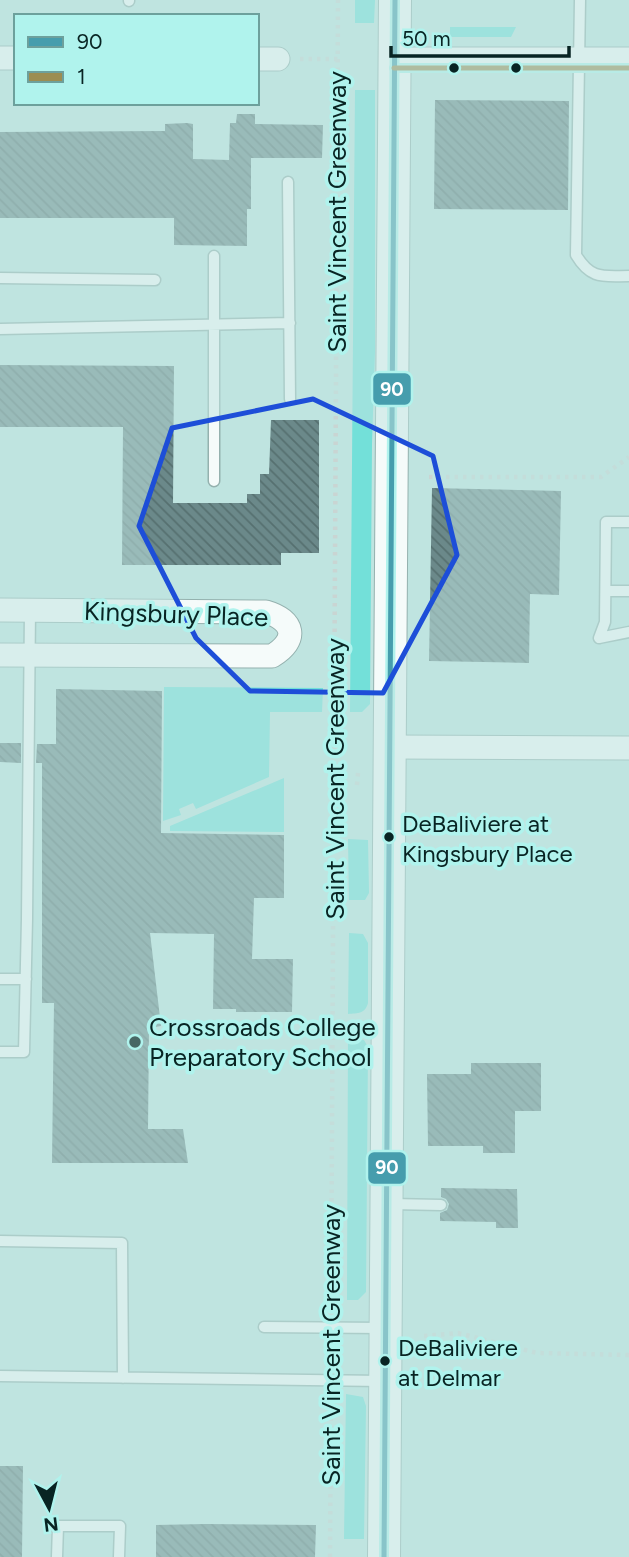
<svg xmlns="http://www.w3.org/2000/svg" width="629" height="1557" font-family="Figtree,sans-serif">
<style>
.green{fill:#73e0d9}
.building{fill:url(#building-back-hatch)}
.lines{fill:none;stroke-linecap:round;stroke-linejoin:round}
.service-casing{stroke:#94b1ae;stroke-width:13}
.minor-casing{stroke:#94b1ae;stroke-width:25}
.secondary-casing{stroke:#94b1ae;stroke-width:34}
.path{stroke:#c9d5d3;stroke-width:4.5;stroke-dasharray:3.5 5;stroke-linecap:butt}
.service{stroke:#f5fbfa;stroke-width:10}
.minor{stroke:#f5fbfa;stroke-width:23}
.secondary{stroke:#f5fbfa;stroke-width:32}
.bus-1-casing{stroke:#b0f3ed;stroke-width:10}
.bus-2-casing{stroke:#b0f3ed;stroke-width:10}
.bus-1{stroke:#469dad;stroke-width:5}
.bus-2{stroke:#9c8d52;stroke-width:5}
.marked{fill:none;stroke:#1d4ed8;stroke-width:5;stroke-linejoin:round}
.bus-dot{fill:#082423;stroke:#b0f3ed;stroke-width:2.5}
.poi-dot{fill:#486765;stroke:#b0f3ed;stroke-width:2.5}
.labels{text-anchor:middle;stroke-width:7;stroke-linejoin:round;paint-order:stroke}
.bus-label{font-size:24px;fill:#082423;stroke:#b0f3ed;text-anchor:start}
.street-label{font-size:26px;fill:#082423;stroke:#b0f3ed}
.poi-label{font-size:26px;fill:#082423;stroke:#b0f3ed;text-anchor:start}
.line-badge{stroke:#b0f3ed;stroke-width:2.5}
.badge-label{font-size:19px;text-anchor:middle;font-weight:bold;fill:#fff}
</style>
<defs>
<pattern id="building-back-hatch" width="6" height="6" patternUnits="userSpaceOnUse" patternTransform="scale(1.75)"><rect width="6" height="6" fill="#6b898a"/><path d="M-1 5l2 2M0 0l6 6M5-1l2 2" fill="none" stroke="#567070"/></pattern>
</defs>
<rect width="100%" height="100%" fill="#bfe4e0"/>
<path class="green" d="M355 0H375L374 23H355Z
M450 27H516L511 37H450Z
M355 90H375V351L372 444 370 704 362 712H350Z
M164 687 323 688 322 712H270L269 777 196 809 193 803 179 809 181 815 163 821Z
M284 778V832L170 831V826Z
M348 839 368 840 369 893 365 900H349Z
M349 933 363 934 368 943V1003C365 1014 358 1013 348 1014Z
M348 1037 364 1040 368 1047 366 1292 358 1300H347Z
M346 1394 363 1397 366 1406 364 1539H344Z"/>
<path class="building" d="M435 100 569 101 568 210 434 209Z
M237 114H255V124L323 125 322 158H251V209H247V246L174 245V218H0V132L165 131V124L187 123 193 124V159L229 160 230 123H236Z
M0 365 174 366 173 503H247V494H260V474H269L271 420H319V553H281V565H122L123 427H0Z
M432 488 561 491 559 595 530 594 529 663 429 661Z
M56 689 162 691 161 833 284 835V898H254L252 959H293L292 1012H236V1009H213L214 934 150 933 161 1026 149 1028 148 1129H183L188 1163H52L54 1003H42V763H36L37 744H56Z
M0 743H21V763L0 762Z
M471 1063H541V1111H515V1153H483V1146H428L427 1074H471Z
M441 1188 517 1189 518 1228H496V1222L440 1221V1213L447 1210 449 1204 446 1199 441 1197Z
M0 1466H23L22 1557H0Z
M206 1524 316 1525 315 1557H156V1525Z"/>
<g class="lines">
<g class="service-casing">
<path id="service" d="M129 0V1
M580 0 576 255C591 280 603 276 629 276
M288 182 290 399
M214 256V481
M0 278 155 280
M0 329 290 323
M606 591H629
M599 638 605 622 606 522H629
M599 638 629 632
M0 979H26
M0 1052H24L27 919 30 610
M391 1204 441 1205
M0 1241 122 1243 123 1378
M264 1327 382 1328
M0 1376 382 1381
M57 1557 58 1526H120L119 1557"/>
</g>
<g class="minor-casing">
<path id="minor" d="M0 58H16
M257 59H278
M394 59H629
M0 610 266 612C294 620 299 640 272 656L0 655
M389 747 629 748"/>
</g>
<g class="secondary-casing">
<path id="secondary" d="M384 1557 395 0"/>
</g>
<path class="path" d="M300 59H338
M429 477H601L629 457
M357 785 358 773
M331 1312 338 0
M424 1336 458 1333 537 1353 629 1355
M331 1364V1341
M330 1557 331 1394"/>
<use href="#service" class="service"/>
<use href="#minor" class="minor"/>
<use href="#secondary" class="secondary"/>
<g class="bus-1-casing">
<path id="bus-1" d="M384 1557 395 0"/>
</g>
<g class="bus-2-casing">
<path id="bus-2" d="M394 68H629"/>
</g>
<use href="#bus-1" class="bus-1"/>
<use href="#bus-2" class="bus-2"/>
</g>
<path d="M0 0H629V1557H0ZM313 399 433 456 457 555 383 693 250 691 196 638 139 526 172 428Z" fill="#bfe4e0" fill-opacity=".55" fill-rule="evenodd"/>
<path class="marked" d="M313 399 433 456 457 555 383 693 250 691 196 638 139 526 172 428Z"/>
<g class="bus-dot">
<circle cx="454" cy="68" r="6"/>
<circle cx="516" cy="68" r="6"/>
<circle cx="389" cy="837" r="6"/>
<circle cx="385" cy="1361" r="6"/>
</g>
<circle class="poi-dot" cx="135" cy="1042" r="7"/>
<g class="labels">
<g class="bus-label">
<text x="402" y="832">DeBaliviere at<tspan x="402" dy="30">Kingsbury Place</tspan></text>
<text x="398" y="1356">DeBaliviere<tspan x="398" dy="30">at Delmar</tspan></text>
</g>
<g class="street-label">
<text transform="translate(337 212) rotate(-90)" y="9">Saint Vincent Greenway</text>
<text transform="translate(176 614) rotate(2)" y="9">Kingsbury Place</text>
<text transform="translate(335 779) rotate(-90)" y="9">Saint Vincent Greenway</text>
<text transform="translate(331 1345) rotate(-90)" y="9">Saint Vincent Greenway</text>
</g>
<g class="poi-label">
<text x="149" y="1036">Crossroads College<tspan x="149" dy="30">Preparatory School</tspan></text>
</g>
</g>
<g class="line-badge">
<rect x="372" y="372" width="40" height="34" rx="7" fill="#469dad"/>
<rect x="367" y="1151" width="40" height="34" rx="7" fill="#469dad"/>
</g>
<g class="badge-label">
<text x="392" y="396">90</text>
<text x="387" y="1174">90</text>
</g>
<rect x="14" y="14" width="245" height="91" fill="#b0f3ed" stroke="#6da09c" stroke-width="2"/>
<rect x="28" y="37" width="35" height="10" fill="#469dad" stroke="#6da09c" stroke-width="2"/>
<text x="77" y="49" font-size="21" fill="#082423">90</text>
<rect x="28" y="72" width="35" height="10" fill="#9c8d52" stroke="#6da09c" stroke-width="2"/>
<text x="77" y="84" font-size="21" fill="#082423">1</text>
<g transform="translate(49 1508) rotate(173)" stroke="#b0f3ed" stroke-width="5" paint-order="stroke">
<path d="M0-5L12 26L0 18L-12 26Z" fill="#082423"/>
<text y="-10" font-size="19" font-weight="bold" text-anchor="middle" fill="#082423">N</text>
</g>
<path d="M391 46v10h178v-10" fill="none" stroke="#082423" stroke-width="3.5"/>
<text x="402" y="46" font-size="21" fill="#082423" stroke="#b0f3ed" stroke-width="5" paint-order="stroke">50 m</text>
</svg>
